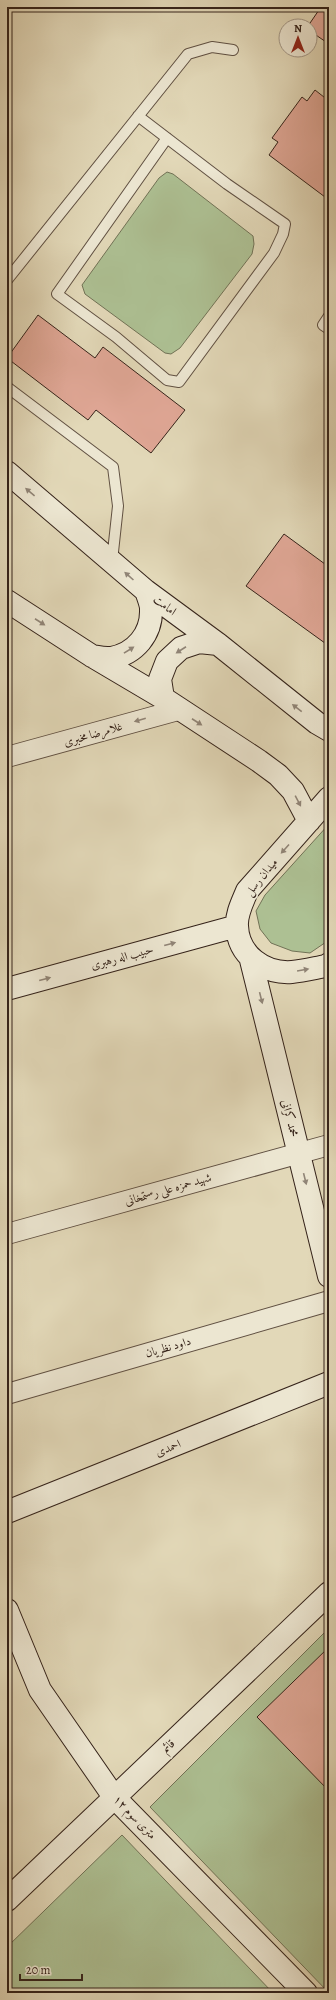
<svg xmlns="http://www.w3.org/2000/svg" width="336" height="2000" font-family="Alegreya,Amiri,serif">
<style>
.green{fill:#adc093;stroke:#717256}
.building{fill:#e0a796;stroke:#35231a}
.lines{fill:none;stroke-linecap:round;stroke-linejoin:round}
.lane-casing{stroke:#605042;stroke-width:12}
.street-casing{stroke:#605042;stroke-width:22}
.secondary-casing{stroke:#35231a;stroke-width:24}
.lane{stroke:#ece6d1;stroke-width:10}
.street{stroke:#ece6d1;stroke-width:20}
.secondary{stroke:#ece6d1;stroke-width:22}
.oneway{fill:#908476}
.labels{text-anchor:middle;stroke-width:3.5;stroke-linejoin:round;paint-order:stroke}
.street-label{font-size:12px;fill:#35231a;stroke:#ece6d1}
</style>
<rect width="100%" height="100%" fill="#e2d8b8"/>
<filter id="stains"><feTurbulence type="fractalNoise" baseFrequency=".005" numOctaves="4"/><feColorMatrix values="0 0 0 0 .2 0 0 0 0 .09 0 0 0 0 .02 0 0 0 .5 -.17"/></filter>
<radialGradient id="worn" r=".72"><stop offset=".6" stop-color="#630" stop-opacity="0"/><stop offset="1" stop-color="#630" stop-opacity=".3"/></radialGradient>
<path class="green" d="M167 172 173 174 253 236 254 244 252 254 180 348 171 354 165 353 85 294 82 285 159 178Z
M329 824V940L310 953 292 951 271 943 260 929 256 911 265 895Z
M329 1628V1993L150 1807Z
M122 1835 273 1993H7V1947Z"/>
<path class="building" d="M321 7H329V44L310 31V26H308Z
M315 90 329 101V200L269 155 278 142 272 138 302 97 307 101Z
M38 315 95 358 103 347 185 410 151 453 96 410 88 420 7 358Z
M284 534 329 567V646L246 586Z
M329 1647V1791L257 1717Z"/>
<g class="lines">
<g class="lane-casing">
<path id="lane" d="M138 116 227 184 285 224 283 234 274 253 179 382 167 380 116 337 57 294 167 138
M7 280 188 54 212 47 233 50
M329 316 323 325 329 329
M7 387 113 467 118 506 112 561"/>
</g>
<g class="street-casing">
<path id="street" d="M7 757 178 710
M7 1234 329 1145
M7 1394 329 1301"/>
</g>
<g class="secondary-casing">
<path id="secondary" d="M7 472 146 591 218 644 317 723 329 730
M7 601 92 656 163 698 259 761 278 775 293 791 309 821
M92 656C98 657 105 658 111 658 135 654 152 634 151 609 151 604 148 597 146 591
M163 698 160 679 167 661 181 648 199 642 218 644
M329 798 247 891C243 901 236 914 237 926 238 955 264 974 292 972 303 971 315 968 326 966L329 964
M251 960 329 1276
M7 989 237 926
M7 1512 329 1383
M7 1610 40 1690 114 1797 306 1993
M7 1900 329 1593"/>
</g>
<use href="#lane" class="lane"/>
<use href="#street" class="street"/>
<use href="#secondary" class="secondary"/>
</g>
<defs><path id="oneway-solid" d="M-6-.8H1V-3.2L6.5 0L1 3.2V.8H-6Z"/></defs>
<g class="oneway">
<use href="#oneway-solid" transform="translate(30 492) rotate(-140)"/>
<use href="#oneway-solid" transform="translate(129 576) rotate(-138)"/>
<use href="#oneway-solid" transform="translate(40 622) rotate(33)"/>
<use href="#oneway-solid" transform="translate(129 650) rotate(-32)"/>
<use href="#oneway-solid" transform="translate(181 650) rotate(147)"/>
<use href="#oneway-solid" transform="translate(297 708) rotate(-142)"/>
<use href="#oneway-solid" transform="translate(140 720) rotate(164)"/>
<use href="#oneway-solid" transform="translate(197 722) rotate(33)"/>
<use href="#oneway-solid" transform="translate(298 801) rotate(62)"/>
<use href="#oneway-solid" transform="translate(285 849) rotate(132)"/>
<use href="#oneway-solid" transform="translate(170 944) rotate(-15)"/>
<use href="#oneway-solid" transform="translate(303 970) rotate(-10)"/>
<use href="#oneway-solid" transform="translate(45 979) rotate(-15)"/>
<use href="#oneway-solid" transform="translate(261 998) rotate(76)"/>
<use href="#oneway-solid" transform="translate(305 1179) rotate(76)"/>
</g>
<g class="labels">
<g class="street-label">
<text transform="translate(165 605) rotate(37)" y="4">امامت</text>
<text transform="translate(93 734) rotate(-16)" y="4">غلامرضا مخبری</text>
<text transform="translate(261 877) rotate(-51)" y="4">میدان رسل</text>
<text transform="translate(122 957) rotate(-15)" y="4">حبیب اله رهبری</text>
<text transform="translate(290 1118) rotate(76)" y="4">محمد کرانی</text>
<text transform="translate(168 1189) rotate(-16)" y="4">شهید حمزه علی رستمخانی</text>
<text transform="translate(168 1347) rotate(-16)" y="4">داود نظریان</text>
<text transform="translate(168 1448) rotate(-22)" y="4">احمدی</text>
<text transform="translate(168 1746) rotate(-43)" y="4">قائم</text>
<text transform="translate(135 1817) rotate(46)" y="4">۱۲ متری سوم</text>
</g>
</g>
<rect width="336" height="2000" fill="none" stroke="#e2d8b8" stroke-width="24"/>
<rect x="8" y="8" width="320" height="1984" fill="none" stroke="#35231a" stroke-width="2"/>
<rect x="12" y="12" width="312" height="1976" fill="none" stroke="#35231a"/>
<g transform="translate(298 38)"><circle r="19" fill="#ece6d1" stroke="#a39888"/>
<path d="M0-3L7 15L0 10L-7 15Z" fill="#8f2418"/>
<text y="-6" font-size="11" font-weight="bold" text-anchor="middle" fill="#35231a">N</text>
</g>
<path d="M20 1974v6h62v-6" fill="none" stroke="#35231a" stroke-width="2"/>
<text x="26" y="1974" font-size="12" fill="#35231a" stroke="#ece6d1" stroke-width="3" paint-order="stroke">20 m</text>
<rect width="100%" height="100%" filter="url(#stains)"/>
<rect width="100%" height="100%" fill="url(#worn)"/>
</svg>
